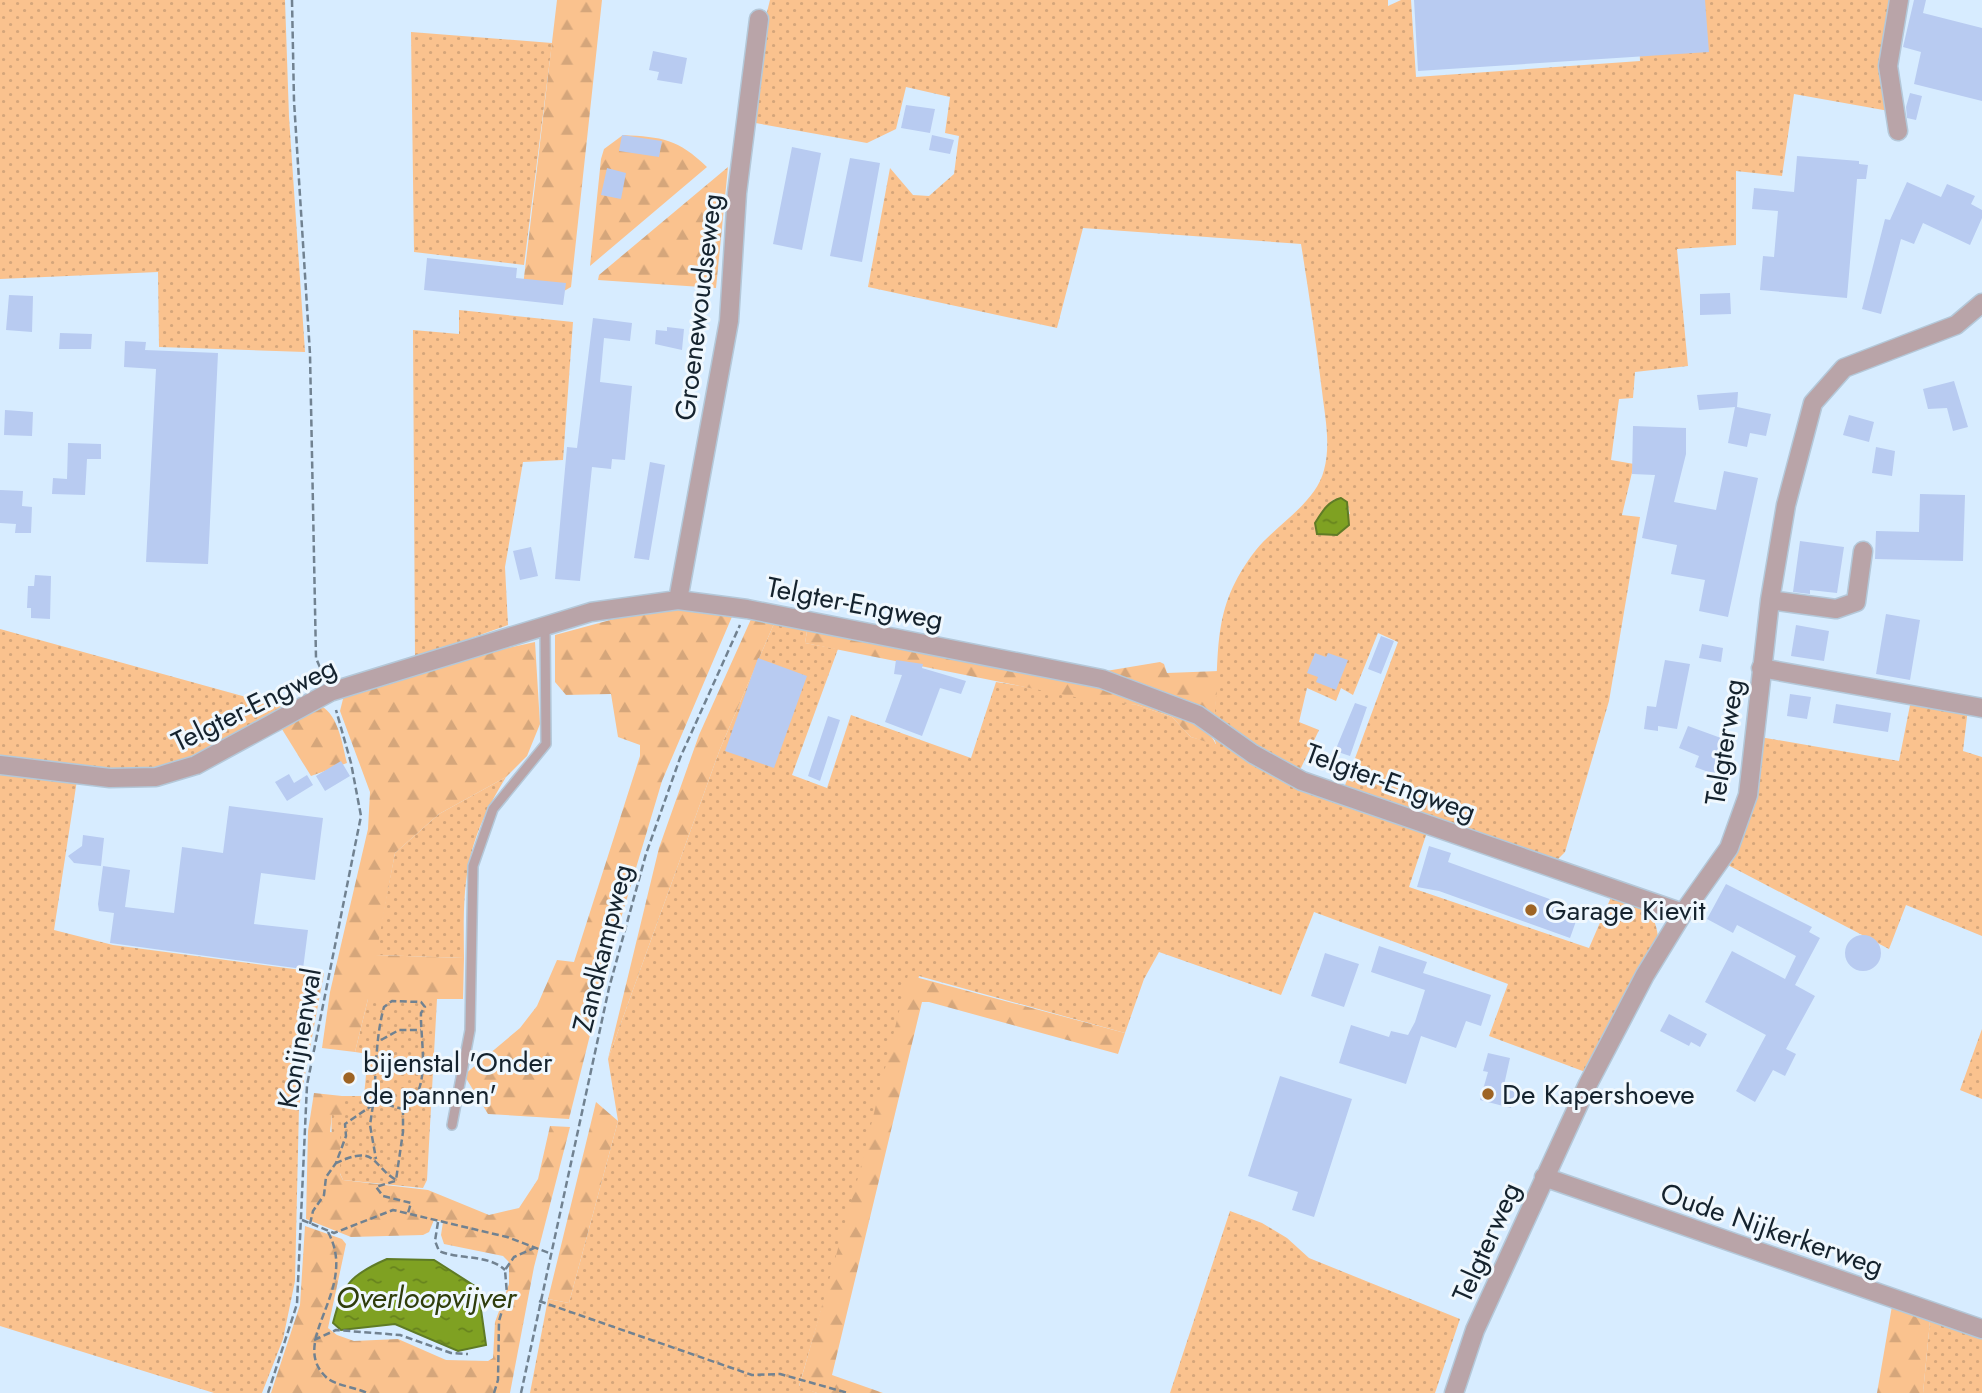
<svg xmlns="http://www.w3.org/2000/svg" width="1982" height="1393" font-family="Jost,sans-serif">
<style>
.grass{fill:url(#grass-dots);fill-rule:evenodd}
.forest{fill:url(#forest-firs)}
.water{fill:url(#water-ripples);stroke:#5f7b26;stroke-width:2}
.building{fill:#b8cbf1}
.lines{fill:none;stroke-linecap:round;stroke-linejoin:round}
.lane-casing{stroke:#b4c8d9;stroke-width:12}
.street-casing{stroke:#b4c8d9;stroke-width:21}
.path{stroke:#718291;stroke-width:2.5;stroke-dasharray:7 3.5;stroke-linecap:butt}
.lane{stroke:#b9a4a8;stroke-width:9}
.street{stroke:#b9a4a8;stroke-width:18}
.poi-dot{fill:#9e6424;stroke:#f0f8fe;stroke-width:2.5}
.labels{text-anchor:middle;stroke-width:6;stroke-linejoin:round;paint-order:stroke}
.street-label{font-size:28px;fill:#15232e;stroke:#f0f8fe}
.poi-label{font-size:28px;fill:#15232e;stroke:#f0f8fe;text-anchor:start}
.water-label{font-size:30px;font-style:italic;fill:#2f3d0c;stroke:#f0f8fe}
</style>
<defs>
<pattern id="grass-dots" width="8" height="8" patternUnits="userSpaceOnUse" patternTransform="scale(1.75)"><rect width="8" height="8" fill="#fac28e"/><path d="M2 2h.1M6 6h.1" fill="none" stroke="#d5a67b" stroke-width="1.8" stroke-linecap="round"/></pattern>
<pattern id="forest-firs" width="22" height="20" patternUnits="userSpaceOnUse" patternTransform="scale(1.75)"><rect width="22" height="20" fill="#fac28e"/><path d="M5 1l3.5 6h-7zM16 11l3.5 6h-7z" fill="#d5a67b"/></pattern>
<pattern id="water-ripples" width="26" height="14" patternUnits="userSpaceOnUse" patternTransform="scale(1.75)"><rect width="26" height="14" fill="#7fa122"/><path d="M2 4q2-2 4 0t4 0M15 11q2-2 4 0t4 0" fill="none" stroke="#67831e"/></pattern>
</defs>
<rect width="100%" height="100%" fill="#d7ecff"/>
<path class="grass" d="M0 0H285L289 117 305 352 159 347 158 272 0 279Z
M770 0H1388V6L1401 0H1411L1416 77 1640 61 1637 0H1893L1889 111 1794 94 1782 176 1736 171V245L1677 249 1688 366 1635 372 1633 398 1619 399 1611 460 1634 464 1622 515 1640 517 1609 701 1565 852 1558 859 1344 788 1398 642 1378 633 1353 695 1341 688 1336 701 1307 688 1299 722 1319 730 1300 770 1214 721C1221 652 1209 610 1256 550 1276 525 1316 503 1324 470 1331 444 1325 417 1322 391 1316 342 1309 293 1301 244L1083 228 1057 328 868 287 890 168 913 195 929 196 954 174 959 136 945 133 950 97 906 87 896 129 867 143 750 122 763 28ZM1341 498 1347 502 1350 514 1323 510 1333 500Z
M411 32 552 43 524 265 414 252Z
M459 310 573 322 563 460 523 462 505 567 508 625 415 658 413 330 459 334Z
M776 619 808 625 805 643 838 649 792 775 827 788 851 715 971 758 996 682 1137 705 1172 717 1191 737 1216 744 1214 738 1285 783 1428 829 1409 887 1589 948 1612 895C1637 905 1655 906 1658 937L1588 1073 1489 1036 1508 984 1314 912 1281 995 1159 952 1144 979 1125 1033 919 976 799 1386 817 1393H530L548 1299 569 1303 618 1121 608 1059 720 749Z
M0 629 286 708C256 724 208 756 177 766 122 783 56 765 0 758Z
M1912 695 1968 708 1963 751 1982 757V936L1906 905 1889 949 1726 864 1760 737 1899 761Z
M0 772 77 780 54 930 113 945 324 973 299 1107 295 1281 283 1339 262 1393H214L0 1326Z
M506 777C464 845 463 880 464 958L375 955 395 853 439 814Z
M368 999H437L427 1180 423 1188 343 1180C334 1161 330 1136 332 1115H342V1096H364L368 1054 355 1052Z
M1982 1029V1099L1960 1090Z
M1230 1211 1262 1223 1287 1238 1309 1258 1460 1319 1435 1393H1170Z
M1930 1321 1982 1337V1393H1923Z"/>
<path class="forest" d="M557 0H602L571 287 564 291 523 286Z
M623 135C662 137 678 139 707 167L590 266 601 159 604 149Z
M728 167 716 288 598 280 599 275Z
M677 608 734 612 662 781 610 955 569 1119 488 1114 464 1075 520 1028 537 1006 557 960 574 962 640 756V745L618 737 611 694 566 695 555 682V635L636 613Z
M752 617 776 619 720 749 608 1059 659 848 699 735Z
M808 625C869 638 1203 692 1216 745L1191 737 1172 717 1137 705 1085 699 805 643Z
M535 642 540 724 527 756 506 777 439 814 395 853 376 955 464 958 463 999H368L355 1052 322 1048 330 992 368 829 370 792 340 711 344 695 463 658Z
M1160 662 1164 664 1167 673 1219 671 1214 721 1175 696 1106 671Z
M321 706C339 716 342 744 347 763L311 776 280 726Z
M908 975 1125 1033 1118 1054 929 1002H922L832 1375 883 1393H817L799 1387 859 1174Z
M314 1093 342 1096V1115H332L330 1132 340 1133V1174L343 1180 428 1190 489 1215 519 1208 538 1179 550 1126 570 1127 534 1267 510 1393H271L300 1305 305 1226 342 1239 346 1244 328 1328 337 1335 354 1341 398 1339 446 1360 488 1361 493 1358 495 1322 509 1284V1262L503 1256 444 1244 441 1235 443 1222 434 1220 429 1232 423 1235 351 1237 306 1219 308 1131Z
M596 1102 618 1121 569 1303 548 1299Z
M1892 1306 1930 1321 1923 1393H1877Z"/>
<path class="water" d="M1341 498 1347 502 1349 525 1337 535 1317 534 1315 523C1322 512 1328 501 1341 498Z
M387 1259 434 1260 478 1288 486 1345 458 1351 395 1324 341 1330 333 1323C343 1284 350 1275 387 1259Z"/>
<path class="building" d="M1414 0H1705L1709 52 1418 71Z
M1914 0H1926L1923 13 1982 28V101L1914 84 1921 52 1903 47Z
M653 51 687 58 682 84 657 80 659 72 649 70Z
M1910 93 1922 96 1916 120 1907 118 1906 107Z
M906 105 935 109 930 133 901 128Z
M622 135 662 141 659 157 619 151Z
M932 135 954 140 950 154 929 150Z
M792 147 821 153 802 250 773 244Z
M1797 156 1859 161V164L1868 165 1866 179H1857L1847 298 1760 290 1763 256 1774 257 1778 211 1752 209 1754 188 1794 192Z
M850 158 880 163 862 262 830 256Z
M607 168 626 173 621 199 601 195Z
M1907 182 1941 197 1947 184 1975 196 1971 204 1982 210V218L1970 245 1923 223 1914 244 1901 239 1881 314 1862 309 1885 219 1890 220Z
M427 258 517 268 516 278 566 283 563 305 424 290Z
M1730 293 1731 314 1700 315V294Z
M9 295 33 296 32 332 6 330Z
M593 318 632 323 630 341 604 338 600 382 632 386 625 460 612 459 611 469 592 467 580 581 555 579 567 447 577 448Z
M667 327 684 329 682 350 655 344 656 330 667 331Z
M60 333 92 334 91 349H59Z
M125 341 146 342 145 350 218 353 208 564 146 562 156 369 124 367Z
M1954 381 1968 427 1953 431 1947 408 1928 409 1923 389Z
M1738 392 1737 407 1771 414 1766 436 1750 433 1747 447 1728 443 1735 407 1699 410 1697 395Z
M5 410 33 412 32 436 4 435Z
M1849 415 1874 422 1869 442 1843 435Z
M1633 426 1686 428V454L1674 502 1716 510 1724 471 1758 478 1728 617 1699 611 1705 580 1671 574 1677 545 1642 538 1655 475 1632 474Z
M68 443 101 444V459H87L85 495 52 494 53 478 67 479Z
M1876 447 1895 451 1892 476 1872 473Z
M650 462 665 465 649 560 634 558Z
M0 490 23 491 22 506 32 507 31 533H15L16 524 0 523Z
M1920 494 1965 495 1963 561 1875 559 1876 531 1919 532Z
M1800 541 1844 547 1837 593 1810 590V594L1793 592Z
M531 547 538 576 520 580 513 551Z
M35 575 51 576 50 619 31 618V608H27L28 586H34Z
M1886 614 1920 620 1910 680 1876 674Z
M1796 625 1829 631 1824 661 1791 656Z
M1381 636 1394 641 1381 674 1368 669Z
M1702 644 1723 648 1721 662 1699 658Z
M1315 653 1326 657 1328 653 1348 660 1336 690 1316 682 1318 677 1307 673Z
M758 658 807 676 774 768 725 751Z
M896 660 923 664 922 668 966 681 961 694 940 688 922 736 885 722 902 675 894 674Z
M1665 660 1690 664 1677 729 1658 726V731L1644 729 1647 706 1656 707Z
M1790 694 1811 697 1807 719 1787 716Z
M1355 703 1367 707 1350 756 1335 751Z
M1836 704 1891 713 1888 732 1833 723Z
M828 716 840 720 820 781 808 776Z
M1688 726 1732 742 1719 776 1695 767 1699 756 1679 748Z
M341 761 350 776 325 791 316 776Z
M289 774 294 783 307 775 313 785 287 801 275 782Z
M229 806 323 818 315 880 261 873 254 924 308 930 303 969 110 943 114 913 99 911 98 904 103 866 130 870 125 907 174 913 182 847 223 853Z
M83 835 104 838 101 866 74 863 68 856 82 846Z
M1429 846 1451 853 1448 862 1580 910 1570 938 1439 891 1417 887Z
M1726 884 1812 927 1809 932 1820 938 1795 985 1815 996 1786 1049 1796 1054 1785 1076 1773 1070 1755 1102 1736 1091 1766 1035 1705 1002 1732 951 1785 979 1796 956 1737 925 1733 933 1707 919Z
M1845 953a18 18 0 1 1 36 0a18 18 0 1 1-36 0Z
M1379 946 1427 962 1423 973 1491 995 1481 1026 1466 1021 1456 1048 1421 1036 1406 1084 1339 1063 1351 1025 1389 1037 1391 1031 1408 1035 1415 1022 1425 990 1371 972Z
M1325 953 1359 964 1344 1007 1311 996Z
M1669 1014 1707 1034 1700 1047 1691 1042 1689 1046 1660 1031Z
M1488 1053 1510 1058 1504 1085 1516 1089 1511 1108 1480 1100 1488 1072 1483 1071Z
M1280 1076 1352 1099 1314 1217 1292 1210 1298 1192 1248 1176Z"/>
<g class="lines">
<g class="lane-casing">
<path id="lane" d="M452 1125 470 1030 473 866 493 809 546 744 545 626"/>
</g>
<g class="street-casing">
<path id="street" d="M1898 131 1888 66 1899 0
M678 600 729 321 737 193 759 19
M1770 600 1836 609 1856 602 1863 551
M1761 668 1982 708
M0 765 110 778 156 777 196 765 330 692 591 612 678 600 747 609 1102 679 1198 715 1253 754 1302 781 1683 913
M1544 1177 1982 1329
M1454 1393 1475 1330 1588 1084 1645 975 1683 913 1729 848 1748 795 1770 600 1786 505 1813 403 1844 368 1956 325 1982 303"/>
</g>
<path class="path" d="M292 0 294 101 310 354 316 658 324 677
M381 1040 399 1030H421
M377 1102 403 1109
M373 1105 370 1125 376 1159
M395 1181 376 1187 383 1196 411 1203 408 1213
M302 1220 334 1233 393 1210 507 1237 549 1253
M438 1222 435 1241 439 1251C460 1260 488 1254 505 1270
M310 1224 313 1211 324 1195 326 1177 336 1163 346 1136 345 1124 377 1102 374 1099C376 1069 376 1035 384 1007L392 1001 421 1002 425 1007 421 1013C420 1042 433 1092 403 1109V1132L396 1180C371 1165 377 1144 336 1163
M328 1232C360 1290 286 1341 327 1378 337 1386 355 1387 367 1393
M539 1301 752 1375 780 1374 848 1393
M314 1340 336 1330 400 1335 451 1353 468 1354
M268 1393 297 1304 307 1085 361 816 351 763 336 710
M494 1393 498 1380 499 1321 507 1294 505 1270 514 1257 534 1248
M521 1393 609 988 646 854 680 758 740 625"/>
<use href="#lane" class="lane"/>
<use href="#street" class="street"/>
</g>
<g class="poi-dot">
<circle cx="1531" cy="910" r="7"/>
<circle cx="349" cy="1078" r="7"/>
<circle cx="1488" cy="1094" r="7"/>
</g>
<g class="labels">
<g class="street-label">
<text transform="translate(698 307) rotate(-83)" y="10">Groenewoudseweg</text>
<text transform="translate(855 603) rotate(11)" y="10">Telgter-Engweg</text>
<text transform="translate(254 704) rotate(-26)" y="10">Telgter-Engweg</text>
<text transform="translate(1724 742) rotate(-81)" y="10">Telgterweg</text>
<text transform="translate(1391 782) rotate(20)" y="10">Telgter-Engweg</text>
<text transform="translate(602 948) rotate(-76)" y="10">Zandkampweg</text>
<text transform="translate(299 1038) rotate(-80)" y="10">Konijnenwal</text>
<text transform="translate(1772 1229) rotate(19)" y="10">Oude Nijkerkerweg</text>
<text transform="translate(1486 1242) rotate(-66)" y="10">Telgterweg</text>
</g>
<g class="poi-label">
<text x="1545" y="920">Garage Kievit</text>
<text x="363" y="1072">bijenstal 'Onder<tspan x="363" dy="32">de pannen'</tspan></text>
<text x="1502" y="1104">De Kapershoeve</text>
</g>
<g class="water-label">
<text x="426" y="1308">Overloopvijver</text>
</g>
</g>
</svg>
